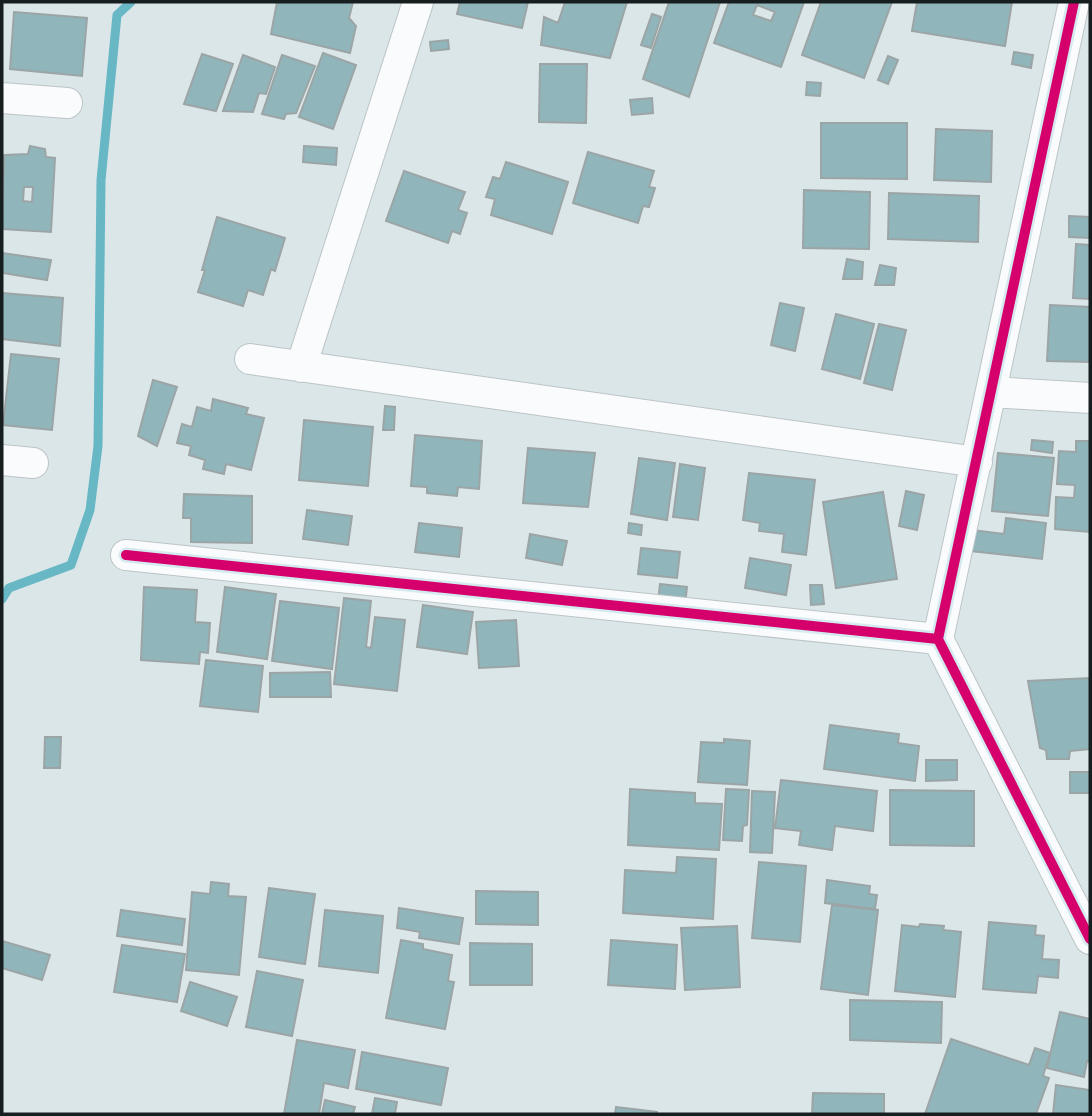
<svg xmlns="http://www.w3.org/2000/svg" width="1092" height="1116" font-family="Raleway,sans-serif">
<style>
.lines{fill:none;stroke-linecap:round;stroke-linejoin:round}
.stream{stroke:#68b7c5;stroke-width:9}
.building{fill:#90b5bb;stroke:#9ca5a6;stroke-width:2;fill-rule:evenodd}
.street-casing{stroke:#bcc4c6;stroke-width:32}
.street{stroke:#fafbfc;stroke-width:30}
.cycleway-casing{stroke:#d5eaef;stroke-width:15}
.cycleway{stroke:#d6006c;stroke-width:10}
</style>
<rect width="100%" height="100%" fill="#dbe6e9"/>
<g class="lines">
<path class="stream" d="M2 599 9 588 71 565 90 510 98 446 101 180 117 15 131 2"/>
</g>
<path class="building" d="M277 2H353L349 18 356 26 350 53 271 34Z
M460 2H528L522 28 457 14Z
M565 2H627L610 58 541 45 544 17 558 23Z
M669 2H720L689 97 643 79Z
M729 2H804L781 67 714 43ZM757 5 775 12 771 21 753 15Z
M821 2H892L864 78 802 55Z
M917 2H1012L1005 46 912 31Z
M14 12 87 18 82 76 10 69Z
M652 14 661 17 651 48 641 45Z
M448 40 449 49 431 51 430 42Z
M1014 52 1033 55 1031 68 1012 64Z
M323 53 356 65 333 129 299 117Z
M202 54 233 64 216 111 184 104Z
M243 55 275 67 266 94 259 93 253 112 223 111Z
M282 55 315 66 296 113 286 114 284 119 262 114Z
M888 56 898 60 888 84 878 80Z
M540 64H587L586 123 539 122Z
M807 82 821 83 820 96 806 95Z
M652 98 653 113 632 115 630 100Z
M821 123H907V179L821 178Z
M936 129 992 131 991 182 934 180Z
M30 146 45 149 46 157 55 158 51 232 2 229 4 155 28 154ZM24 187H33L32 202 23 201Z
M304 146 337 148 336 165 303 162Z
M588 152 654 171 649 187 655 188 649 207 643 206 638 223 573 203Z
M506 162 568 182 552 234 491 215 495 199 486 197 493 177 500 179Z
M404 171 465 192 458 210 467 213 460 234 452 231 448 243 386 221Z
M804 190 870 192 869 249 803 248Z
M889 193 979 196 978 242 888 239Z
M1069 216 1090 217V238L1069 237Z
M217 217 285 238 275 271 271 269 263 295 248 290 243 306 198 292 205 270H202Z
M1076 244 1090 245V299L1073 298Z
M2 253 51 260 47 280 2 273Z
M847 259 863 262 862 279H843Z
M880 265 896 268 894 285H875Z
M2 293 63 298 60 346 2 339Z
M780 303 804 308 795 351 771 345Z
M1050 305 1090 307V362L1047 361Z
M836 314 874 324 860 379 822 369Z
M879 324 906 330 892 390 864 383Z
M11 354 59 359 52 430 3 425Z
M153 380 177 387 157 446 138 436Z
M213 399 248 408 246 414 264 418 251 470 226 464 224 474 203 469 205 460 189 455 191 446 177 443 182 424 192 427 197 407 211 411Z
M385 406 395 407 394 430H383Z
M304 420 373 427 368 486 299 480Z
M415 435 482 441 479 489 458 487 457 496 427 493V487L411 486Z
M1032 440 1053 442 1052 453 1031 450Z
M1076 441H1090V532L1055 529 1056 497 1074 498 1075 485 1057 484 1059 451 1076 452Z
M528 448 595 453 588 507 523 503Z
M998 453 1054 458 1048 516 992 511Z
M639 458 675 463 667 520 631 514Z
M680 464 705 468 698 520 673 517Z
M749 473 815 480 806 555 782 552 784 534 759 531 760 523 743 520Z
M906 491 924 495 917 530 899 526Z
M883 492 897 579 836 588 823 502Z
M184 494 252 496V543L191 542V518H183Z
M307 510 352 516 348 545 303 539Z
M1006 518 1046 523 1042 559 971 551 973 530 1004 534Z
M419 523 462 528 459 557 415 552Z
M629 523 642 525 641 535 628 533Z
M530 534 567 541 562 565 526 558Z
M641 548 680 552 677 578 638 574Z
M750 558 791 565 786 595 745 588Z
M660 584 687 587 685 605 658 602Z
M810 585H822L824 604 811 605Z
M144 587 197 590 195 622 210 623 208 653 200 652 199 664 141 660Z
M225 587 276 594 267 659 217 652Z
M344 598 371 601 366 647 371 648 375 617 405 620 397 691 334 684Z
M280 601 339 608 332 669 272 661Z
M423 605 473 612 467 654 417 647Z
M516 620 519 666 479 668 476 622Z
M206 660 263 666 258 712 200 706Z
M330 672 331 697H270V673Z
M1090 678V749L1070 751 1069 759H1047L1046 750 1040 748 1028 681Z
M830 725 899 734 898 743 919 746 915 781 824 769Z
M45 737H61L60 768H44Z
M724 739 750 741 747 785 698 782 701 742 724 743Z
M926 760H957V780L926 781Z
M1070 772H1090V793H1070Z
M781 780 877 791 873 831 835 826 832 850 799 845 801 831 775 828Z
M630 789 695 793V803L722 804 719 850 628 845Z
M726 789 749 790 747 825 743 826 742 841 723 840Z
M890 790 974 791V846L890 845Z
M752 791 775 792 772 853 750 852Z
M677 857 716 859 713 919 623 913 625 870 676 873Z
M759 862 806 866 800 942 752 938Z
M827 880 870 886 869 894 877 895 875 909 825 903Z
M211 882 229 884 228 896 246 897 239 975 186 970 192 892 210 894Z
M269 888 315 894 305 964 259 957Z
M476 891 538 892V925L476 924Z
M832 905 878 910 868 995 821 989Z
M399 908 463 918 459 944 419 938 420 932 397 928Z
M121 910 185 919 182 945 117 936Z
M325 910 383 916 378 973 319 966Z
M989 922 1036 926 1035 935 1044 936 1042 959 1059 960 1058 978 1038 976 1036 993 983 989Z
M920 924 944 926 943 930 961 932 955 997 895 991 902 925 919 927Z
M737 926 740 987 685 990 681 928Z
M401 940 423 944V949L452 955 448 981 454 982 445 1029 386 1018Z
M611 940 677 945 675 989 608 985Z
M2 941 50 955 42 980 2 968Z
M470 943 532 944V985H470Z
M122 945 185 954 177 1002 114 992Z
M257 971 303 980 292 1036 246 1027Z
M190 982 237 997 227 1026 181 1011Z
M850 1000 942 1002 941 1043 850 1040Z
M1060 1012 1090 1019V1062L1087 1061 1084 1077 1047 1068Z
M951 1039 1029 1065 1035 1048 1050 1053 1043 1076 1049 1078 1036 1114H925Z
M297 1040 355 1050 348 1088 324 1083 319 1114H284Z
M362 1052 448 1068 441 1105 356 1089Z
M1056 1085 1090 1090V1114H1053Z
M813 1093 884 1094V1114H812Z
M375 1098 397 1102 395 1114H372Z
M325 1100 355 1107 353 1114H322Z
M616 1107 657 1112V1114H615Z"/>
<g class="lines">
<g class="street-casing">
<path id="street" d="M1074 2 938 639 1090 939
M2 98 67 103
M250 359 977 462
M301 367 418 2
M991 392 1090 398
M2 460 33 463
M126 555 938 639"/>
</g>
<use href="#street" class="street"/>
<g class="cycleway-casing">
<path id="cycleway" d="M1074 2 938 639 1090 939
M126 555 938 639"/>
</g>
<use href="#cycleway" class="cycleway"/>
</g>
<rect width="1092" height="1116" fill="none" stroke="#171e20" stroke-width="7"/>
</svg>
